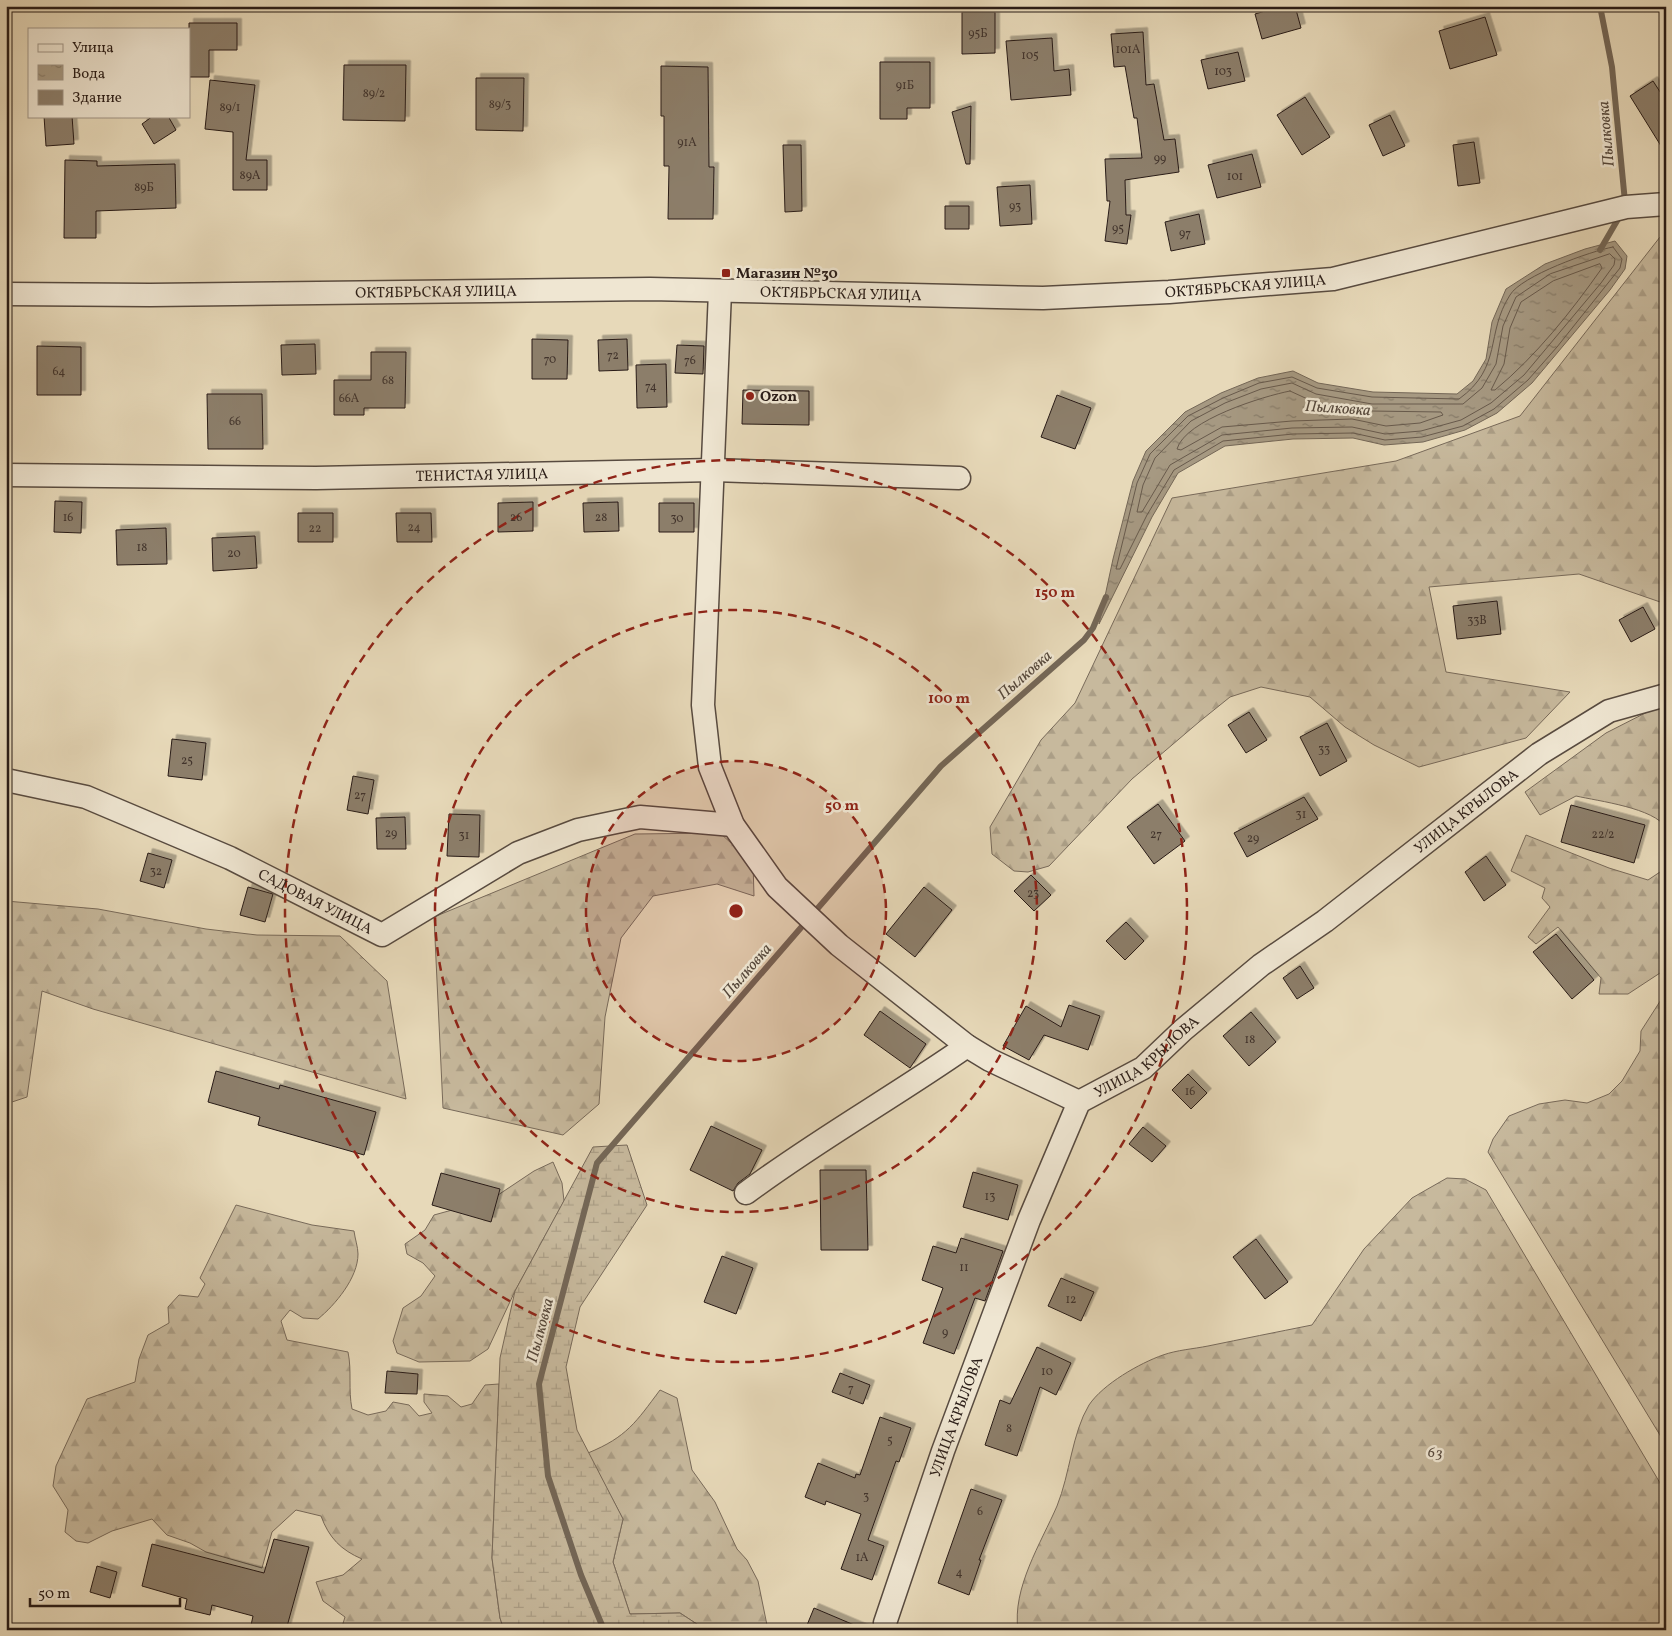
<svg xmlns="http://www.w3.org/2000/svg" width="1672" height="1636" font-family="Vollkorn,serif">
<style>
.forest{fill:url(#forest-firs);stroke:#786a5a}
.wetland{fill:url(#wetland-marsh);stroke:#786a5a}
.water{fill:url(#water-ripples);stroke:#746757}
.lines{fill:none;stroke-linecap:round;stroke-linejoin:round}
.shore{stroke:#685a4c;stroke-width:1}
.stream{stroke:#746757;stroke-width:6}
.building{fill:#8c7e6b;stroke:#291c17;filter:url(#shadow)}
.minor-casing{stroke:#584b40;stroke-width:25}
.minor{stroke:#efe6d2;stroke-width:22}
.ring{fill:none;stroke:#8f2418;stroke-width:2.5;stroke-dasharray:9 6}
.poi-dot{fill:#8f2418;stroke:#efe6d2;stroke-width:2}
.labels{text-anchor:middle;stroke-width:5;stroke-linejoin:round;paint-order:stroke}
.number-label{font-size:12px;fill:#42342c}
.poi-label{font-size:15px;font-weight:bold;fill:#291c17;stroke:#efe6d2;text-anchor:start}
.street-label{font-size:15px;fill:#291c17;stroke:#efe6d2}
.park-label{font-size:15px;font-style:italic;fill:#584b3f;stroke:#efe6d2}
.water-label{font-size:16px;font-style:italic;fill:#55483c;stroke:#efe6d2}
.centre{fill:#8f2418;stroke:#efe6d2;stroke-width:2.5}
.ring-label{font-size:15px;text-anchor:middle;font-weight:bold;fill:#8f2418;stroke:#efe6d2;stroke-width:5;stroke-linejoin:round;paint-order:stroke}
</style>
<defs>
<pattern id="forest-firs" width="22" height="20" patternUnits="userSpaceOnUse" patternTransform="scale(1.25)"><rect width="22" height="20" fill="#c7b99d"/><path d="M5 1l3.5 6h-7zM16 11l3.5 6h-7z" fill="#ab9e86"/></pattern>
<pattern id="wetland-marsh" width="20" height="14" patternUnits="userSpaceOnUse" patternTransform="scale(1.25)"><rect width="20" height="14" fill="#c7b99d"/><path d="M1 5h8M5 5V1M11 12h8M15 12V8" fill="none" stroke="#ab9e86"/></pattern>
<pattern id="water-ripples" width="26" height="14" patternUnits="userSpaceOnUse" patternTransform="scale(1.25)"><rect width="26" height="14" fill="#a69982"/><path d="M2 4q2-2 4 0t4 0M15 11q2-2 4 0t4 0" fill="none" stroke="#877c69"/></pattern>
<filter id="shadow"><feDropShadow dx="4.5" dy="-4.5" stdDeviation="0" flood-color="#0004"/></filter>
</defs>
<rect width="100%" height="100%" fill="#e7d9b9"/>
<filter id="stains"><feTurbulence type="fractalNoise" baseFrequency=".004" numOctaves="4"/><feColorMatrix values="0 0 0 0 .2 0 0 0 0 .09 0 0 0 0 .02 0 0 0 .5 -.17"/></filter>
<radialGradient id="worn" r=".72"><stop offset=".6" stop-color="#630" stop-opacity="0"/><stop offset="1" stop-color="#630" stop-opacity=".3"/></radialGradient>
<path class="forest" d="M1666 234V604L1579 574 1429 587 1446 672 1570 692 1526 738 1419 767 1374 745 1345 727 1310 697 1261 687 1230 697 1199 722 1132 779 1049 866 1028 872 1014 871 992 854 990 827 1041 740 1075 703 1172 498 1396 461 1520 416 1660 237Z
M1659 706 1666 708V828C1655 808 1598 801 1576 796L1540 815 1525 792 1606 733Z
M720 833 753 863 754 896 717 884 653 896 621 938 605 1017 599 1104 563 1135 443 1108 434 917 635 834Z
M1526 835 1609 868 1648 880 1666 868V974L1660 973 1628 994H1599L1601 978 1558 927 1536 944 1528 937 1550 907 1542 898 1545 888 1511 871Z
M6 901 98 909 206 929 257 935 340 936 387 981 406 1099 93 1009 42 991 27 1097 6 1104Z
M1666 992V1445L1488 1152 1493 1139 1509 1116 1539 1104 1565 1100 1587 1103 1609 1094 1622 1081 1640 1051 1641 1031Z
M553 1162 562 1183 564 1201 515 1291 488 1349 470 1361 419 1362 397 1353 393 1341 403 1308 421 1296 435 1276 423 1263 407 1254 405 1244 425 1230 434 1215 492 1199 534 1171Z
M1447 1178 1465 1179 1486 1190 1666 1493V1630H1018C1012 1588 1041 1543 1057 1506 1070 1474 1072 1433 1089 1405 1103 1384 1140 1363 1163 1355 1177 1350 1193 1349 1208 1346 1242 1339 1277 1332 1312 1325L1364 1249 1412 1198Z
M236 1205 312 1225 354 1231C355 1239 358 1247 358 1254 358 1278 335 1305 318 1319L303 1318 290 1310 281 1321 287 1340 348 1352C352 1371 348 1389 352 1409L368 1415 386 1411 393 1402 409 1405 419 1416 432 1413 424 1402V1394L448 1396 461 1407 472 1404 485 1385 499 1384 492 1558 500 1618 504 1630H341L345 1617 323 1601 316 1582 343 1575 362 1559C341 1550 329 1538 321 1516L296 1510 272 1532 262 1568 206 1552 190 1543 167 1535 152 1519 112 1531 88 1543 76 1541 65 1532 68 1510 53 1486 56 1466 87 1399 135 1382 139 1359 148 1335 169 1323 168 1307 179 1295 198 1297 205 1284 200 1278Z
M660 1390 677 1398 692 1470 715 1502 737 1549 747 1560 758 1581 768 1630H706L680 1613 630 1614 613 1562 623 1519 588 1453C627 1437 636 1422 660 1390Z"/>
<path class="wetland" d="M627 1145 647 1205 580 1307 566 1367 577 1430 623 1519 613 1562 630 1614 680 1613 706 1630H504L500 1618 492 1558 500 1358 515 1291 593 1147Z"/>
<path class="water" d="M1615 241 1627 256 1625 269 1610 290 1532 383 1497 413 1465 430 1423 442 1384 445 1353 438 1293 439 1225 446 1178 473 1152 517 1099 624 1113 559 1133 481 1146 451 1185 412 1221 393 1258 378 1293 371 1318 383 1373 392 1457 394 1473 381 1486 359 1492 322 1506 289 1545 264 1585 249Z"/>
<g class="lines">
<path class="shore" d="M1613 247 1622 259 1620 268 1557 347 1528 380 1494 409 1463 426 1422 437 1385 440 1353 433 1293 434 1223 441 1174 470 1147 515 1120 569H1116L1137 483 1150 454 1188 416 1223 398 1259 383 1292 377 1317 388 1372 397 1459 399C1503 367 1485 334 1510 295 1521 276 1591 251 1613 247Z
M1610 254 1615 259 1614 265 1601 283 1524 375 1491 403 1461 420 1421 431 1385 434 1352 427 1292 428 1222 435 1170 465 1142 512H1137L1143 485 1155 458 1191 421 1225 403 1261 389 1292 383 1316 394 1372 404H1463L1482 388 1496 364 1503 326 1516 297 1550 274Z
M1600 264 1602 268C1571 312 1536 356 1495 390H1491L1504 364 1510 328 1521 302 1553 281Z
M1290 391 1314 402 1370 411 1441 412 1443 415 1420 423 1386 426 1352 419 1292 421 1222 427 1181 450 1177 449C1185 420 1264 396 1290 391Z"/>
<path class="stream" d="M1600 6 1612 67 1625 202
M1600 250 1621 214
M604 1630 581 1575 548 1476 539 1384 597 1163 941 766 1084 640 1093 628 1106 597"/>
</g>
<path class="building" d="M1282 6H1295L1301 28 1262 39 1255 14Z
M962 12H995V53L962 54Z
M1485 17 1497 55 1450 69 1439 31Z
M189 23H237V50H209V77H189Z
M1143 32 1146 85 1154 84 1164 140 1175 139 1179 172 1125 180 1126 215H1131L1127 244 1105 241 1110 201H1107L1105 159 1142 158 1137 118H1134L1125 66 1114 67 1111 34Z
M1052 38 1054 71 1069 69 1071 95 1011 100 1006 41Z
M1238 52 1245 81 1208 89 1201 60Z
M880 62H930V108H907V119H880Z
M344 65H406L405 121 343 120Z
M661 66 708 67 709 167H714L713 219H668L669 166H664V116H661Z
M476 78H524L523 131 476 130Z
M210 80 255 85 246 160H267V190H233V132L205 129Z
M1653 81 1666 101V154L1630 96Z
M1305 97 1330 137 1302 155 1277 115Z
M971 106 970 164H966L952 112Z
M1390 115 1405 146 1383 156 1369 125Z
M44 116H72L74 144 46 146Z
M153 116H168L176 130 154 144 142 124Z
M1474 142 1480 183 1458 186 1453 145Z
M783 145H801L802 211 785 212Z
M1252 154 1261 187 1217 198 1208 165Z
M65 160 97 161V166L175 164 176 208 96 211V238H64Z
M1030 185 1032 224 1000 226 997 187Z
M945 206H969V229H945Z
M1199 214 1205 244 1171 251 1165 222Z
M532 339 568 340 567 379H532Z
M627 339 628 370 599 371 598 340Z
M315 344 316 374 282 375 281 345Z
M677 345 704 346 703 374 675 373Z
M37 346 81 347V395H37Z
M371 352H406L405 408H364V415H334V380H371Z
M666 364 667 407 637 408 636 365Z
M743 390 809 391V425L742 424Z
M207 394H262L263 449H208Z
M1057 395 1091 408 1075 449 1041 437Z
M55 501 82 502 81 533 54 532Z
M533 502V531L498 532V503Z
M618 502 619 531 584 532 583 503Z
M659 503H694V532H659Z
M298 513H333V542H298Z
M396 513H431L432 542H397Z
M166 528 167 564 117 565 116 530Z
M255 536 257 568 213 571 212 538Z
M1497 601 1501 634 1457 639 1453 606Z
M1643 607 1655 629 1631 642 1619 620Z
M1249 712 1267 740 1246 753 1228 725Z
M1327 723 1347 761 1320 776 1300 737Z
M172 739 206 743 202 780 168 776Z
M353 776 374 780 368 814 347 810Z
M1304 797 1318 819 1247 857 1234 833Z
M1158 804 1185 841 1154 864 1127 827Z
M1571 805 1645 825 1634 863 1561 842Z
M449 814 480 815 479 857 447 856Z
M405 817 406 849H377L376 818Z
M148 853 172 860 164 888 140 881Z
M1486 856 1506 885 1484 901 1465 872Z
M1031 875 1051 895 1034 911 1014 891Z
M248 887 273 894 265 922 240 915Z
M924 887 952 910 915 957 886 934Z
M1126 922 1144 941 1125 960 1106 941Z
M1556 934 1594 980 1572 999 1533 952Z
M1300 966 1314 988 1297 999 1283 978Z
M1069 1005 1100 1016 1088 1050 1044 1035 1029 1060 1003 1046 1026 1006 1061 1027Z
M880 1011 926 1044 910 1068 864 1035Z
M1251 1012 1276 1042 1249 1066 1223 1036Z
M216 1071 279 1089 280 1085 376 1112 364 1155 258 1125 260 1117 208 1102Z
M1188 1074 1207 1093 1191 1109 1172 1090Z
M711 1126 762 1150 750 1174 738 1183 733 1191 690 1170Z
M1143 1127 1166 1146 1152 1162 1129 1144Z
M820 1170H866L868 1250H821Z
M973 1172 1018 1185 1008 1220 963 1207Z
M441 1173 500 1189 491 1222 432 1205Z
M961 1238 1003 1251 985 1301 975 1298 954 1354 923 1343 943 1288 922 1280 933 1246 956 1253Z
M1256 1239 1288 1282 1265 1299 1233 1257Z
M722 1256 753 1268 736 1314 704 1302Z
M1061 1278 1094 1292 1081 1321 1048 1306Z
M1037 1347 1071 1363 1056 1395 1040 1387 1017 1456 985 1445 1000 1400 1010 1404Z
M387 1371 418 1374 417 1394 385 1393Z
M840 1373 870 1385 863 1404 832 1392Z
M880 1417 911 1428 899 1462 896 1461 868 1540 884 1546 872 1580 841 1569 861 1514 826 1501 825 1505 805 1497 818 1463 855 1478 856 1474 860 1475Z
M971 1489 1002 1500 979 1560H981L969 1595 938 1583Z
M274 1539 309 1547 286 1630H250L253 1616 212 1605 210 1615 185 1609 187 1599 142 1586 152 1544 264 1573Z
M97 1566 117 1572 110 1598 90 1592Z
M814 1608 866 1630H805Z"/>
<g class="lines">
<g class="minor-casing">
<g id="minor">
<path d="M720 291 703 705 710 767 733 825 777 887 839 945 967 1046 990 1060 1079 1102"/>
<path id="s1" d="M6 294 150 295 650 289 1043 298 1169 292 1333 279 1626 207 1666 204"/>
<path id="s2" d="M6 475 316 478 714 470 959 478"/>
<path id="s3" d="M6 780 86 797 230 858 382 935 518 853 578 830 640 817 733 825"/>
<path d="M746 1193C817 1140 894 1097 967 1046"/>
<path id="s4" d="M885 1623 943 1451 1029 1220 1079 1102 1143 1068 1183 1030 1261 965 1325 921 1539 754 1609 711 1666 695"/>
</g>
</g>
<use href="#minor" class="minor"/>
</g>
<circle cx="736" cy="911" r="150" fill="#8f2418" fill-opacity=".12"/>
<g class="ring">
<circle cx="736" cy="911" r="150"/>
<circle cx="736" cy="911" r="301"/>
<circle cx="736" cy="911" r="451"/>
</g>
<g class="poi-dot">
<rect x="721" y="268" width="10" height="10" rx="2.5"/>
<circle cx="750" cy="396" r="5"/>
</g>
<g class="labels">
<g class="number-label">
<text x="978" y="37">95Б</text>
<text x="1128" y="53">101А</text>
<text x="1030" y="59">105</text>
<text x="1223" y="75">103</text>
<text x="905" y="89">91Б</text>
<text x="374" y="97">89/2</text>
<text x="500" y="108">89/3</text>
<text x="230" y="111">89/1</text>
<text x="687" y="146">91А</text>
<text x="1160" y="162">99</text>
<text x="250" y="179">89А</text>
<text x="1235" y="180">101</text>
<text x="144" y="191">89Б</text>
<text x="1015" y="210">93</text>
<text x="1118" y="232">95</text>
<text x="1185" y="237">97</text>
<text x="613" y="359">72</text>
<text x="550" y="363">70</text>
<text x="690" y="364">76</text>
<text x="59" y="375">64</text>
<text x="388" y="384">68</text>
<text x="651" y="390">74</text>
<text x="349" y="402">66А</text>
<text x="235" y="425">66</text>
<text x="68" y="521">16</text>
<text x="516" y="521">26</text>
<text x="601" y="521">28</text>
<text x="677" y="522">30</text>
<text x="414" y="531">24</text>
<text x="315" y="532">22</text>
<text x="142" y="551">18</text>
<text x="234" y="557">20</text>
<text x="1477" y="624">33В</text>
<text x="1324" y="753">33</text>
<text x="187" y="764">25</text>
<text x="360" y="799">27</text>
<text x="1301" y="818">31</text>
<text x="391" y="837">29</text>
<text x="1156" y="838">27</text>
<text x="1603" y="838">22/2</text>
<text x="464" y="839">31</text>
<text x="1253" y="842">29</text>
<text x="156" y="875">32</text>
<text x="1033" y="897">23</text>
<text x="1250" y="1043">18</text>
<text x="1190" y="1095">16</text>
<text x="990" y="1200">13</text>
<text x="964" y="1271">11</text>
<text x="1071" y="1303">12</text>
<text x="945" y="1336">9</text>
<text x="1047" y="1375">10</text>
<text x="851" y="1392">7</text>
<text x="1009" y="1432">8</text>
<text x="890" y="1444">5</text>
<text x="866" y="1500">3</text>
<text x="980" y="1515">6</text>
<text x="862" y="1561">1А</text>
<text x="959" y="1576">4</text>
</g>
<g class="poi-label">
<text x="736" y="278">Магазин №30</text>
<text x="760" y="401">Ozon</text>
</g>
<g class="street-label">
<text dy="5" stroke="none"><textPath href="#s1" startOffset="1240">ОКТЯБРЬСКАЯ УЛИЦА</textPath></text>
<text dy="5" stroke="none"><textPath href="#s1" startOffset="430">ОКТЯБРЬСКАЯ УЛИЦА</textPath></text>
<text dy="5" stroke="none"><textPath href="#s1" startOffset="835">ОКТЯБРЬСКАЯ УЛИЦА</textPath></text>
<text dy="5" stroke="none"><textPath href="#s2" startOffset="476">ТЕНИСТАЯ УЛИЦА</textPath></text>
<text dy="5" stroke="none"><textPath href="#s4" startOffset="1042">УЛИЦА КРЫЛОВА</textPath></text>
<text dy="5" stroke="none"><textPath href="#s3" startOffset="334">САДОВАЯ УЛИЦА</textPath></text>
<text dy="5" stroke="none"><textPath href="#s4" startOffset="638">УЛИЦА КРЫЛОВА</textPath></text>
<text dy="5" stroke="none"><textPath href="#s4" startOffset="218">УЛИЦА КРЫЛОВА</textPath></text>
</g>
<g class="park-label">
<text x="1435" y="1457">63</text>
</g>
<g class="water-label">
<text transform="translate(1605 134) rotate(-95)" y="6">Пылковка</text>
<text transform="translate(1338 407) rotate(4)" y="6">Пылковка</text>
<text transform="translate(1024 674) rotate(-41)" y="6">Пылковка</text>
<text transform="translate(746 970) rotate(-49)" y="6">Пылковка</text>
<text transform="translate(539 1330) rotate(-75)" y="6">Пылковка</text>
</g>
</g>
<circle cx="736" cy="911" r="8" class="centre"/>
<g class="ring-label">
<text x="1055" y="597">150 m</text>
<text x="949" y="703">100 m</text>
<text x="842" y="810">50 m</text>
</g>
<rect width="1672" height="1636" fill="none" stroke="#e7d9b9" stroke-width="25"/>
<rect x="8" y="8" width="1657" height="1621" fill="none" stroke="#291c17" stroke-width="2.5"/>
<rect x="12" y="12" width="1647" height="1611" fill="none" stroke="#291c17"/>
<rect x="28" y="28" width="162" height="90" fill="#efe6d2" stroke="#a09587"/>
<rect x="38" y="44" width="25" height="8" fill="#efe6d2" stroke="#a09587"/>
<text x="72" y="52" font-size="15" fill="#291c17">Улица</text>
<rect x="38" y="65" width="25" height="15" fill="url(#water-ripples)" stroke="#a09587"/>
<text x="72" y="78" font-size="15" fill="#291c17">Вода</text>
<rect x="38" y="90" width="25" height="15" fill="#8c7e6b" stroke="#a09587"/>
<text x="72" y="102" font-size="15" fill="#291c17">Здание</text>
<path d="M30 1598v8h150v-8" fill="none" stroke="#291c17" stroke-width="2.5"/>
<text x="38" y="1598" font-size="15" fill="#291c17" stroke="#efe6d2" stroke-width="4" paint-order="stroke">50 m</text>
<rect width="100%" height="100%" filter="url(#stains)"/>
<rect width="100%" height="100%" fill="url(#worn)"/>
</svg>
